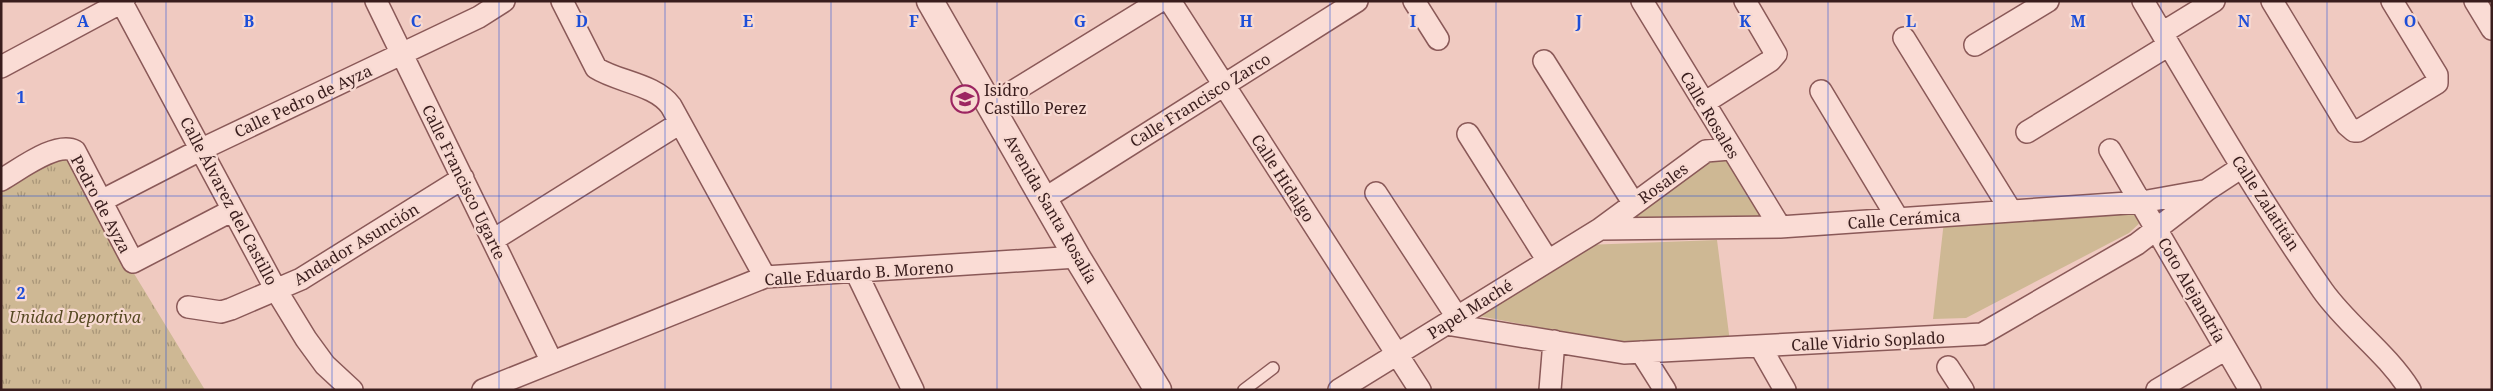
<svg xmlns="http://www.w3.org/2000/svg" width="2493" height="391" font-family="'Noto Serif',serif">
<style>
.grass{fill:#ceb894}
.park{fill:url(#park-tufts)}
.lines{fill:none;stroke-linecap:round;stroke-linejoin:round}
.service-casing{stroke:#8a5958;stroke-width:14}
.minor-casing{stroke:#8a5958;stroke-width:24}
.tertiary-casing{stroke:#8a5958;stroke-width:29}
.service{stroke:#fadcd5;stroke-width:11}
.minor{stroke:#fadcd5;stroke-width:21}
.tertiary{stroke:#fadcd5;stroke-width:26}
.grid{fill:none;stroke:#1d4ed8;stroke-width:1;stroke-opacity:0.55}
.labels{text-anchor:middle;stroke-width:4.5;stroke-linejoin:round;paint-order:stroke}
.poi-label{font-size:16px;fill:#391d1d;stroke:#f7d9d1;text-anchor:start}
.street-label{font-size:16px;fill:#391d1d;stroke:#f7d9d1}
.park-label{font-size:16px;font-style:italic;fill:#564922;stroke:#f7d9d1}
.grid-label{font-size:16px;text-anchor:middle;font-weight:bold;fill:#1d4ed8;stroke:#f7d9d1;stroke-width:4.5;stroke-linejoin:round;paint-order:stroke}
</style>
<defs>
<pattern id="park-tufts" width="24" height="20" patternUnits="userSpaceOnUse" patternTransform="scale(1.25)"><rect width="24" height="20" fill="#ceb894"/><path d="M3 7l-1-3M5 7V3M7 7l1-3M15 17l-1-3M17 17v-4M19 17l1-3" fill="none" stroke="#a89578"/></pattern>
</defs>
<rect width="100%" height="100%" fill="#f0cac1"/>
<path class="grass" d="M1730 152 1767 216 1614 223 1707 153Z
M2133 206 2143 220 2129 233 1966 318 1933 319 1944 221Z
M1717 240 1730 342 1631 345 1474 315 1585 245Z"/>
<path class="park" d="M67 151 130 267 205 390H1V189Z"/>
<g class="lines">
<g class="service-casing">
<path id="service" d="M1244 390 1273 368"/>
</g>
<g class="minor-casing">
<path id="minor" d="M121 1 276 290 306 339 325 365 352 390
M376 1 552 362
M562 1 596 68C618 82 655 84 671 106L765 277
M1170 1 1420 390
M1414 1 1438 39
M1642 1 1780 227
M2143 1C2201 99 2258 198 2323 291 2348 326 2386 352 2410 390
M2272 1 2347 125 2354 131H2358L2437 83V75L2392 1
M2475 1 2492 29
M2162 33 2214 1
M1904 38 2011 211
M1975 45 2048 1
M1544 61 1634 204
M1 67 124 1
M1821 91 1898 219
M1704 103 1770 61 1776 54 1745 1
M991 105 1160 1
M2027 132 2169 45
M1468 134 1548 261
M2110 150 2250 390
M1 180C19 170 56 141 75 151L133 262 233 210
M1376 193 1457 317
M1044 199 1357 1
M101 201 202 149 479 17 504 1
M1600 229 1780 227 2142 202 2203 191
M493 240 680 123
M856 272 913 390
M188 307 221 312 231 309 301 279 463 178
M1446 324 1624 353 1982 334 2137 244 2207 190 2242 167
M1760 346 1785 390
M1641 352 1665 390
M1948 367 1963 390
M483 390 765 277 1077 257
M1339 390 1600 229 1706 151 1730 149
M1550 390 1554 341
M2157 390 2226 349"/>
</g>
<g class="tertiary-casing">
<path id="tertiary" d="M930 1 1077 257 1158 390"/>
</g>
<use href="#service" class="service"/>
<use href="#minor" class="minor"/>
<use href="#tertiary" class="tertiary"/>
</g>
<path class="grid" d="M166 1V390M332 1V390M499 1V390M665 1V390M831 1V390M997 1V390M1163 1V390M1330 1V390M1496 1V390M1662 1V390M1828 1V390M1994 1V390M2161 1V390M2327 1V390M1 196H2492"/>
<defs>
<g id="school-ring" transform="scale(1.4375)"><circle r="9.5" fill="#f7d9d1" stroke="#9c2561" stroke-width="1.5"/><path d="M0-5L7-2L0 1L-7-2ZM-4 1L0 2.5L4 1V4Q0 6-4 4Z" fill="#9c2561"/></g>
</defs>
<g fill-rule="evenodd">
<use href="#school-ring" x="965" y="99"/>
</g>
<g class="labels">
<g class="poi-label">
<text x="984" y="96">Isidro<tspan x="984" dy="18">Castillo Perez</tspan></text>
</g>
<g class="street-label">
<text transform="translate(1200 100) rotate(-32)" y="6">Calle Francisco Zarco</text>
<text transform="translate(303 101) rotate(-25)" y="6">Calle Pedro de Ayza</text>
<text transform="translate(1710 115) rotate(59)" y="6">Calle Rosales</text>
<text transform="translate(1283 178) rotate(57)" y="6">Calle Hidalgo</text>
<text transform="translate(464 182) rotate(64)" y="6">Calle Francisco Ugarte</text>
<text transform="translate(1663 183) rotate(-36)" y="6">Rosales</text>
<text transform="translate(229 201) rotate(62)" y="6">Calle Álvarez del Castillo</text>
<text transform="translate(2266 203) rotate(57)" y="6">Calle Zalatitán</text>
<text transform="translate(101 204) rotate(62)" y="6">Pedro de Ayza</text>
<text transform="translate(1051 209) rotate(60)" y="6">Avenida Santa Rosalía</text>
<text transform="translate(1904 219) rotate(-4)" y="6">Calle Cerámica</text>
<text transform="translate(356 244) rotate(-31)" y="6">Andador Asunción</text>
<text transform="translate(859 273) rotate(-4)" y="6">Calle Eduardo B. Moreno</text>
<text transform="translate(2192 290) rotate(60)" y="6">Coto Alejandría</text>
<text transform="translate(1470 309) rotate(-32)" y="6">Papel Maché</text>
<text transform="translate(1868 341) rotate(-3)" y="6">Calle Vidrio Soplado</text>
</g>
<g class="park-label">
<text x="75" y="323">Unidad Deportiva</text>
</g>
</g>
<g class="grid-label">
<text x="83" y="27">A</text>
<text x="249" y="27">B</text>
<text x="416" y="27">C</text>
<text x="582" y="27">D</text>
<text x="748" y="27">E</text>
<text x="914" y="27">F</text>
<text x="1080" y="27">G</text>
<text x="1246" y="27">H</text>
<text x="1413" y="27">I</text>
<text x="1579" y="27">J</text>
<text x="1745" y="27">K</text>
<text x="1911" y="27">L</text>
<text x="2078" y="27">M</text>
<text x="2244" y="27">N</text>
<text x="2410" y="27">O</text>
<text x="21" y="103">1</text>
<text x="21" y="299">2</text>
</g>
<rect width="2493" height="391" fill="none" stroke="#391d1d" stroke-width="5"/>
</svg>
